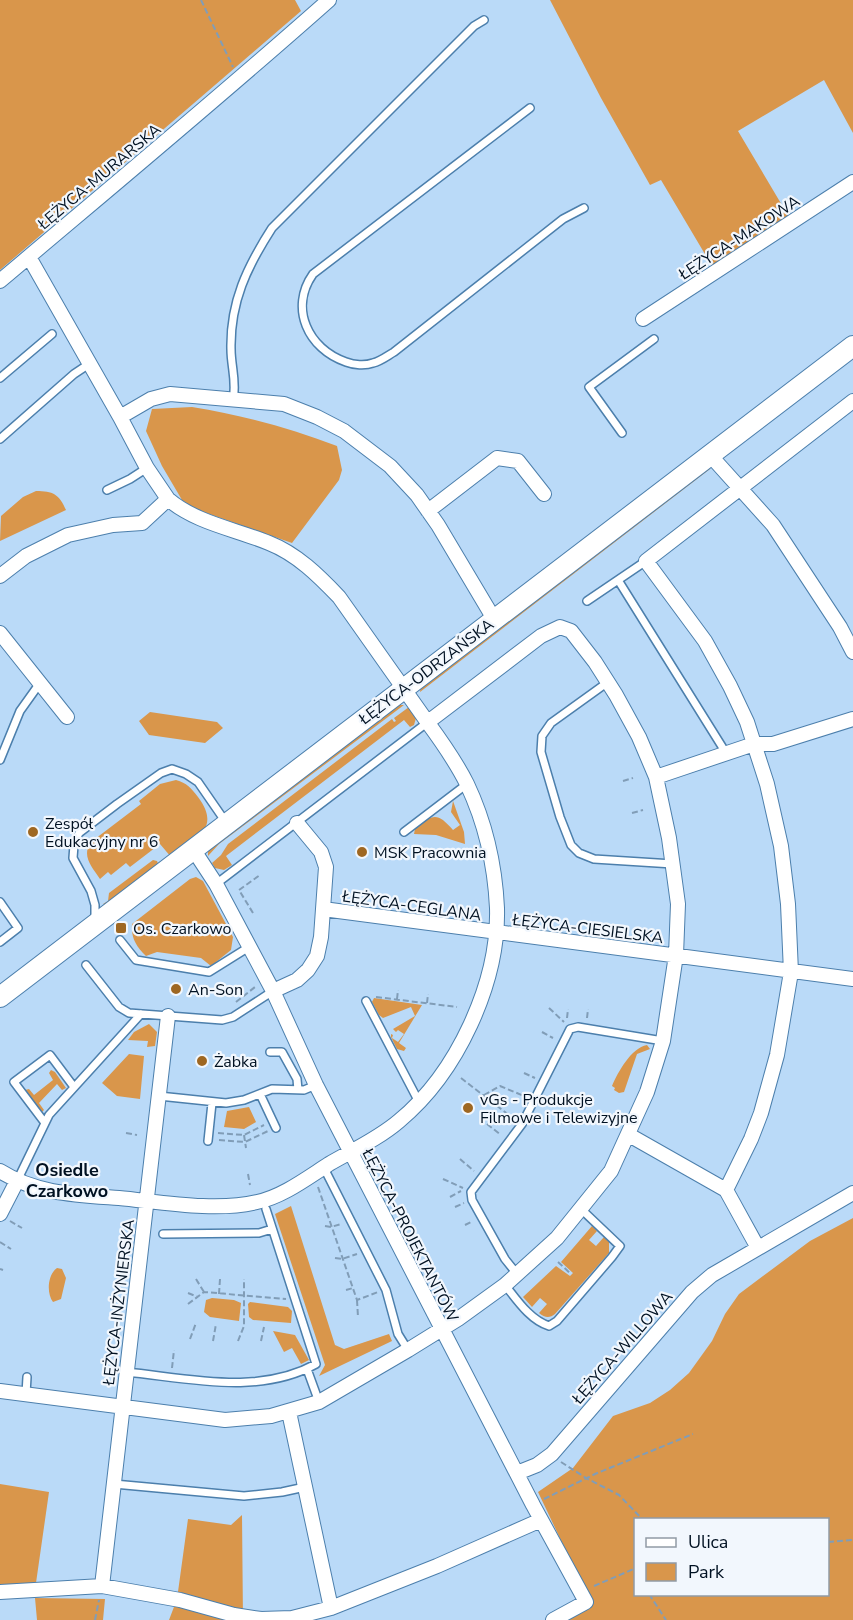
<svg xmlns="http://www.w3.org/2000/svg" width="853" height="1620" font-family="'Nunito Sans',sans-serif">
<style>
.green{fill:#d9964b;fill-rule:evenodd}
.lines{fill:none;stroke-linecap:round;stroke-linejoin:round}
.lane-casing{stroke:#4c7fac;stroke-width:10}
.street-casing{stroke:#4c7fac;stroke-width:16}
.secondary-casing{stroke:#4c7fac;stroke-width:22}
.path{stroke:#819db7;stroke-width:2;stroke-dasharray:6 3;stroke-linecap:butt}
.lane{stroke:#fff;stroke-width:7}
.street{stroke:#fff;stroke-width:14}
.secondary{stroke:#fff;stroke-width:20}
.poi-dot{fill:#9e6722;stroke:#f2f7fd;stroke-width:2}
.labels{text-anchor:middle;stroke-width:4.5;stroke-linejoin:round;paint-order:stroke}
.street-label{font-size:16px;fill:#012;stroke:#f2f7fd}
.poi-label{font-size:16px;fill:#012;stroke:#f2f7fd;text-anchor:start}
.neighbourhood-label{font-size:18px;font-weight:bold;fill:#012;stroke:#f2f7fd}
</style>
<rect width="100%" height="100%" fill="#badaf8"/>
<path class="green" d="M0 0H295L301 11 0 270Z
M550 0H853V133L824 80 738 131 789 217 712 266 661 180 650 185 601 98Z
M192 407C242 415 289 428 337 446L342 470 339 480 292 543 195 509 182 500 162 466 146 431 152 409Z
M705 468 710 469 420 692 421 685Z
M36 491C53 491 59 494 66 510L0 541 1 516 23 497Z
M393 705H404L219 844 208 856V848Z
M409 707 416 718 414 725 410 727 404 720 226 856 232 865 224 870 215 868 212 863 221 855 228 844 392 719 394 722 396 721 394 718Z
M150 712 217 722 223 728 205 743 149 735 139 721Z
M176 780C187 783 191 788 198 797 222 829 195 839 171 857L160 844 130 867 126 863 111 875 108 872 100 879C92 867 81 856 91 842L141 804 139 801 160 784Z
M453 801 464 832 465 844 436 835 414 834 415 829C433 814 437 812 453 830L460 825 451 812Z
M153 860 157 861 159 866 108 904H103L108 901 109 893Z
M196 877 203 881 233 937 231 950 211 966 201 958 157 952 146 956C136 946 131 938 132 924L190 879Z
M374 998 422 1005 399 1043 406 1048 404 1051 397 1049 391 1037V1034L393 1035 392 1038 398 1042 404 1034 398 1030 396 1032 393 1029 415 1016 411 1007 383 1018 379 1015 372 1002Z
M149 1024 157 1032 155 1046 147 1047 148 1041 128 1040 134 1032Z
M647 1045 650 1049 637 1054 624 1092 619 1093 614 1090 615 1088 612 1086C618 1072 631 1048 647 1045Z
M129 1054 144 1056 140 1099 117 1096 102 1083Z
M51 1070 55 1072 66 1088 62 1090 57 1084 39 1103 44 1110 42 1112 25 1090 29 1089 34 1095 53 1080 49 1073Z
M249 1107 256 1122 244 1129 224 1127 227 1111Z
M291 1206 335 1345 344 1349 389 1334 392 1341 319 1376 325 1365 275 1214Z
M853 1218V1620H549L587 1595 538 1492 573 1468 613 1416 650 1403 670 1390 689 1373 712 1341 725 1314 739 1294 810 1241ZM636 1520H828V1594H636Z
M592 1226 597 1231 589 1240 596 1246 604 1237 609 1242V1253L555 1314C550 1318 545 1318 539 1313L547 1304 540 1298 532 1307 523 1297 556 1266 570 1276 573 1273 561 1262Z
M57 1268 62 1269 66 1278 61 1299 53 1302C46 1293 48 1274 57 1268Z
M212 1298 234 1300 241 1303 239 1321 210 1317 204 1312 206 1300Z
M250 1302 288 1307 292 1311 291 1323 253 1320 249 1317 248 1304Z
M273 1331 295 1335 309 1360 301 1364 292 1348 284 1352Z
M0 1484 49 1492 35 1590 0 1593Z
M242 1515 243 1620H169L177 1599 188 1519 231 1525Z
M35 1598 105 1599 103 1620H37Z"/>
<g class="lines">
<g class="lane-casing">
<path id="lane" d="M530 108 313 274C289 308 308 349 346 362 354 365 365 366 373 363 381 361 387 356 394 352L563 219 584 208
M0 378 52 334
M233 400C237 382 231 367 231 349 230 302 247 267 272 228L474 26 484 20
M622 433 589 387 654 339
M0 439 74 374 89 364
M107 490 130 479 147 468
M618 580 726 753
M587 601 646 561
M608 682 551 723 542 736 541 752 560 817 571 845 579 853 594 859 673 864
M0 760 20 711 40 683
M404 832 467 784
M216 884 428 722
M0 902 18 928 0 942
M95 920V905L91 891 73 858 74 845 79 833 117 804 161 773 172 769 186 774 198 782 225 821
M120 940 136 960 209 972 249 947
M86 965 119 1007 129 1013 222 1020 233 1017 273 991
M366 1001 419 1102
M270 1052H282L297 1079 298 1090
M260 1094 276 1128
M159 1096 226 1103 244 1100 272 1089 304 1090 316 1085
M45 1123 14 1082 50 1055 74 1087
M208 1141 212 1103
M324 1168 386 1290 398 1334 408 1350
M17 1181 49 1115 141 1014
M163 1234 259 1233 272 1229
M517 1274 505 1259 472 1200 471 1192 522 1124 570 1029 578 1027 663 1041
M505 1285C517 1300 530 1320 549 1326L557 1321 612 1257 620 1246 580 1208
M307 1369 319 1402
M126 1372C188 1378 258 1396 316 1364L266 1209
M26 1394 27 1377
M114 1484 244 1496 282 1492 305 1487"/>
</g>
<g class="street-casing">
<path id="street" d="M29 257 120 417 151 399 170 394 284 404 317 417 344 431 390 466 417 495 438 525 494 619
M0 281C110 188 221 96 329 0
M643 319 853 182
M120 417 147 468 168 499
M710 455 773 525 840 627 853 652
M428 511 497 458 518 461 544 494
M0 576 26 556 68 535 113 525 142 523 168 499C196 523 235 529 269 543 297 554 319 576 339 597 369 639 398 681 428 723 442 742 456 762 467 784 485 822 495 866 497 908 499 983 457 1073 399 1121 378 1139 353 1150 329 1164 307 1178 282 1197 257 1202 216 1212 161 1202 119 1198 78 1195 36 1194 0 1171
M0 633 67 717
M656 777 754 744H773L853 719
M193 849 216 884 273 991 316 1085 533 1505 586 1602 553 1620
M323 909 853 979
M273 991 297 980 308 970 317 956 321 937 326 867 321 852 297 823
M629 1135 726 1190 758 1248
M726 1190 751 1139 761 1113 777 1055 791 972 788 904 781 846 767 784 747 722 730 686 705 641 646 561 853 401
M0 1214 17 1181
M0 1391 225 1420 271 1416 319 1402 408 1350 458 1319 505 1285 557 1238 611 1171 647 1092 663 1041 676 955 678 904 669 838 656 777 639 737 616 695 595 662 571 631 560 627 541 636 428 722
M289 1412 331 1608
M517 1473 537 1465 552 1454 692 1292 712 1275 853 1193
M102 1586 168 1016
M0 1592 102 1586 180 1600 234 1615 261 1619 292 1618 331 1608 437 1566 541 1520"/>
</g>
<g class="secondary-casing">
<path id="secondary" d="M0 997 853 346"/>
</g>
<path class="path" d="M201 0 233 67
M623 781 633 778
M632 813 643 810
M253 913 239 890 260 875
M376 997 457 1007
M397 999 398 990
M236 1002 255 987
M427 1003 428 994
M549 1008 564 1022
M567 1018 568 1009
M587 1018 588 1009
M542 1032 553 1038
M524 1073 535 1078
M461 1078 514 1119
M484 1095 500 1086 524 1096
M487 1124 501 1135
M126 1133 137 1135
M218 1133 244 1135 264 1125
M244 1135 246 1148
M219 1140 245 1142 268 1131
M460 1159 474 1171
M248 1174 250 1185
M443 1179 463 1188
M318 1187 357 1300 378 1292
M450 1197 461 1191
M455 1207 464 1203
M10 1221 22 1228
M465 1225 473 1221
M325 1226 331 1227 341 1224
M0 1242 11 1249
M335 1258 342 1259 357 1254
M558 1262 571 1274
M0 1269 3 1270
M196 1279 204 1292
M346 1290 353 1288
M188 1293 198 1297
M219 1294 220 1279
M357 1300 358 1317
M188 1304 204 1292 286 1299
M190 1339 196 1323
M213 1341 216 1324
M238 1341 244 1326V1279
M261 1341 264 1327
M172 1368 174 1350
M561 1462 586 1478 619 1495 643 1520
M544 1499 595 1474 693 1434
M828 1542 853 1540
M594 1586 636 1568
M649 1594 666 1620
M95 1620 99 1600"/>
<use href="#lane" class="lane"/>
<use href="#street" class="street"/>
<use href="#secondary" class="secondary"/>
</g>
<g class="poi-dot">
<circle cx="33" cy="832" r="6"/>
<circle cx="362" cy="852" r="6"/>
<rect x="115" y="922" width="12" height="12" rx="3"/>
<circle cx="176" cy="989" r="6"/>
<circle cx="202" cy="1061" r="6"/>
<circle cx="468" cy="1108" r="6"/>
</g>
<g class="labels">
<g class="street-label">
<text transform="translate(99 176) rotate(-40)" y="6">ŁĘŻYCA-MURARSKA</text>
<text transform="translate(739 237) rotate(-33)" y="6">ŁĘŻYCA-MAKOWA</text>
<text transform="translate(426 671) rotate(-37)" y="6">ŁĘŻYCA-ODRZAŃSKA</text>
<text transform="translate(412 905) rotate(8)" y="6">ŁĘŻYCA-CEGLANA</text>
<text transform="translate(588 928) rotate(7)" y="6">ŁĘŻYCA-CIESIELSKA</text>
<text transform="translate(411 1235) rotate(63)" y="6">ŁĘŻYCA-PROJEKTANTÓW</text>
<text transform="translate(118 1302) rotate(-83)" y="6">ŁĘŻYCA-INŻYNIERSKA</text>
<text transform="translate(622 1347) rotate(-49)" y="6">ŁĘŻYCA-WILLOWA</text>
</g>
<g class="poi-label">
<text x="45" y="829">Zespół<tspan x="45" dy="18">Edukacyjny nr 6</tspan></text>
<text x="374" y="858">MSK Pracownia</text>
<text x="133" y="934">Os. Czarkowo</text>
<text x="188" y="995">An-Son</text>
<text x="214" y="1067">Żabka</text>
<text x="480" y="1105">vGs - Produkcje<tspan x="480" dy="18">Filmowe i Telewizyjne</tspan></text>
</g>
<g class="neighbourhood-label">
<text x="67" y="1176">Osiedle<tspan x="67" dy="21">Czarkowo</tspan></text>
</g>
</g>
<rect x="634" y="1518" width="195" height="78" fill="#f2f7fd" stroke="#919ba5" stroke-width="1.5"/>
<rect x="646" y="1538" width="30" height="9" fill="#ffffff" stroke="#919ba5" stroke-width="1.5"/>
<text x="688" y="1548" font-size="18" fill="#001122">Ulica</text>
<rect x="646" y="1563" width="30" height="18" fill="#d9964b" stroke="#919ba5" stroke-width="1.5"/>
<text x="688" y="1578" font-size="18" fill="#001122">Park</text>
</svg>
